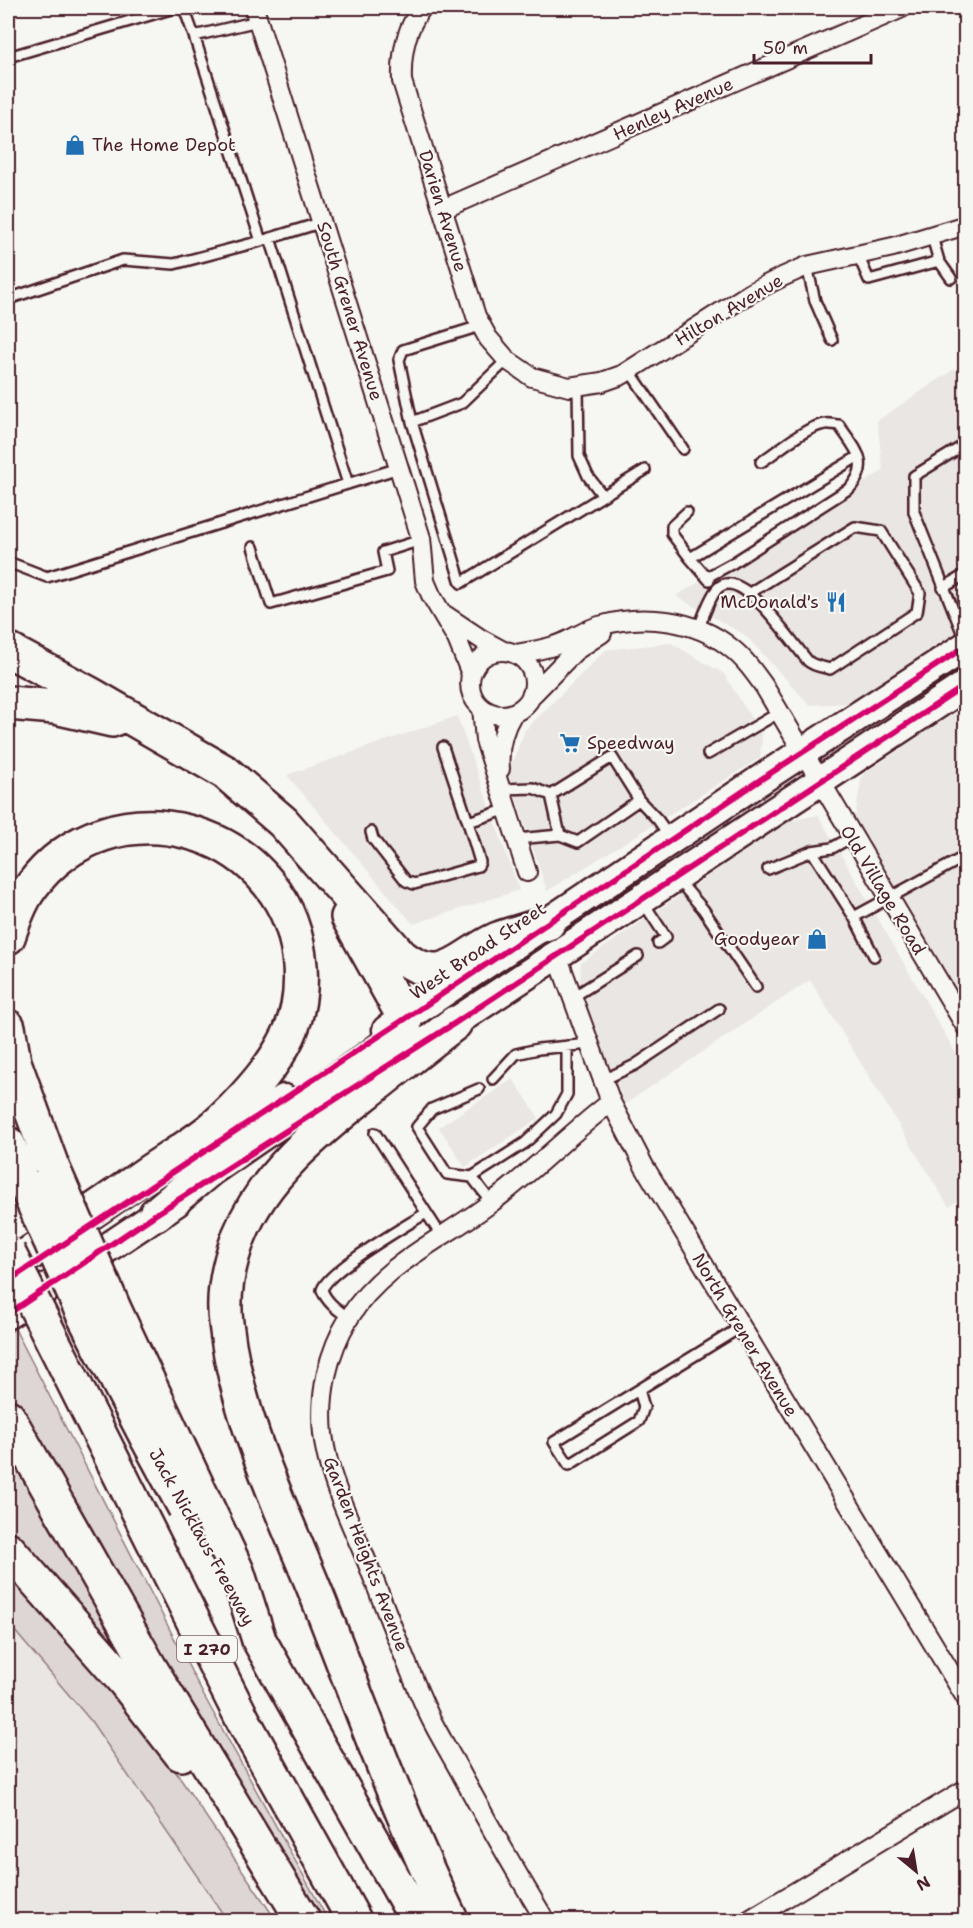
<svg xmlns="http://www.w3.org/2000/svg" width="973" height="1928" font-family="'Shantell Sans',sans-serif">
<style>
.built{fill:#e9e6e3}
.green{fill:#ddd6d5;stroke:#947a80;stroke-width:1.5}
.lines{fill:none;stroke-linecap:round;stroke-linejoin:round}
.service-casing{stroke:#4a1f2b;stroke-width:14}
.minor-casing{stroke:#4a1f2b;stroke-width:22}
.primary-casing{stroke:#4a1f2b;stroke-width:33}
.motorway-casing{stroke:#4a1f2b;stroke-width:38}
.service{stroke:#f6f6f2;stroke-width:9}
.minor{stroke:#f6f6f2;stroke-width:18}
.primary{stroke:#f6f6f2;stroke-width:28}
.motorway{stroke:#f6f6f2;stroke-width:33}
.motorway-bridge-casing{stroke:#4a1f2b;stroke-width:38;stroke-linecap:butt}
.motorway-bridge{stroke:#f6f6f2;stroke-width:33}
.cycleway-casing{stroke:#f6f6f2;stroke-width:10}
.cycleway{stroke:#d6006c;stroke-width:6}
.labels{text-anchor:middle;stroke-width:4.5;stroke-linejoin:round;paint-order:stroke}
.shield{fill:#f6f6f2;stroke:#7e6067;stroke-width:1.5}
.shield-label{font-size:16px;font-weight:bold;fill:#4a1f2b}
.street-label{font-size:18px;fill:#4a1f2b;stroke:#f6f6f2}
.poi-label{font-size:18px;fill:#4a1f2b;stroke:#f6f6f2;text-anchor:start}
</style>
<rect width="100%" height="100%" fill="#f6f6f2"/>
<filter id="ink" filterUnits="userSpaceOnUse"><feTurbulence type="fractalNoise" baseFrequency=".0167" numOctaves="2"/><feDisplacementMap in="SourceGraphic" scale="12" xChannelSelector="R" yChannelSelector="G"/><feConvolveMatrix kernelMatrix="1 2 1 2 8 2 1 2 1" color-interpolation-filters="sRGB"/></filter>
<g filter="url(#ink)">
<path class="built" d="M965 362V627L850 703 810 705 745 635 676 596 883 471 877 421Z
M671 643 724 674 762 736 760 758 547 891 508 773 525 730 606 650Z
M965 706V1027L852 837 862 775Z
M457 716 519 890 413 924 287 775Z
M818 815 965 1069V1195L949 1207 810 980 625 1104 580 987 581 963 789 821Z
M513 1079 539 1118 465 1167 439 1127Z
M8 1623 91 1721 227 1920H8Z"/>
<path class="green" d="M15 1329 204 1696 328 1920H311L147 1651 8 1391V1334Z
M8 1440 136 1668 129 1673 8 1539Z
M8 1567 142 1722 276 1920H227L91 1721 8 1623Z"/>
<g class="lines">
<g class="service-casing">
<path id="service" d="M184 8 194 36 258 21
M194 36 261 241 323 222
M8 57 174 8
M270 238 348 484
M858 255 869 280 939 261 932 237
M939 261 951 278
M807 266 815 301 832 340
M8 299 123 260 174 264 261 241
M480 326 403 350 399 360 412 422 461 583 645 470
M629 370 683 449
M578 386 579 456 588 476 603 496
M412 422 462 403 507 360
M966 444 914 476V512L966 642
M687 512 672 526V534L690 558
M253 547 271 604 387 571 383 552 421 540
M8 562 47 577 399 468
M707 577 733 563 850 488C872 463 855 449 839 425 835 425 829 423 825 424 805 427 778 451 761 462
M709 580 690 558 859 456
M943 588 966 574
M698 629C704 617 709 597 718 588 742 565 794 646 808 661 813 666 823 667 830 669L917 612 920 593 881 531 855 527 748 594
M443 747 468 822
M708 754 780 712
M502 789 533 788 551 795 612 757 639 800 658 820 670 837
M551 795 560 835 578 842 639 800
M371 832 373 839 406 881 414 884 478 866 480 862 468 822 508 809
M517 839 560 835
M812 851 832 848 852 837
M768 869 812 851 854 917 966 856
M677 879 703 909 756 987
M643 902 666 937 658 943
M854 917 874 956
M573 997 638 956
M951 1002 966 993
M493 1079 516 1054 538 1049 590 1044
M603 1080 635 1065 719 1009
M479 1089 432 1109 417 1127 447 1174 472 1177 525 1143 556 1114 567 1094V1046
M375 1133 442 1237
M472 1177 492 1203
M349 1318C338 1310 327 1303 322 1290 328 1270 406 1226 426 1213
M639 1390 644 1407 639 1421 569 1465 554 1442 741 1327"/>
</g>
<g class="minor-casing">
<path id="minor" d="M254 8 421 538 425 581 431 595 457 639 471 674
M422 8C406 28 401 55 402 81L476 316 488 338 507 360 532 377 569 387 602 382 622 375 752 292 782 277 807 266 893 247 966 225
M443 209 902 8
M445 615 481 639 503 651
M470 683a32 32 0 1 1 64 0a32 32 0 1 1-64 0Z
M517 654C532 651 548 649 562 643 575 638 585 630 599 626 642 613 696 619 731 648 744 658 754 672 764 686L966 1027
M531 696 575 651 602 633
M482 708 485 740 527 872
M500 769C498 748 502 731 513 713
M557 955 611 1102 644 1166 966 1698
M545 1920C517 1874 489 1825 463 1777 452 1756 439 1736 429 1715 406 1665 387 1613 367 1562 350 1521 328 1478 323 1434 319 1394 328 1352 349 1318 382 1264 444 1239 492 1202 534 1171 570 1133 611 1102
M749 1920 966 1789"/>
</g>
<g class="primary-casing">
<path id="primary" d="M387 1030 763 778 966 646
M437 1034 966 685
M200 1154 284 1099
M8 1314 176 1202"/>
</g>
<g class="motorway-casing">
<path id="motorway" d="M8 650 90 694 225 772 283 822 401 956C444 989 459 956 498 939 514 933 531 929 548 923
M8 703 55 707 112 720
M8 937C14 920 20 902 31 887 109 780 282 824 299 956 303 986 299 1018 284 1044 269 1072 238 1106 214 1127 192 1145 166 1160 143 1176 98 1208 53 1238 8 1268
M8 1027 14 1062 51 1164
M8 1144 25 1184
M156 1214 211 1168 370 1058 404 1032 405 1019 348 917
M69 1373 243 1720 354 1920
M8 1417 149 1666 303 1920
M8 1549 125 1682 181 1754
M259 1640 417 1920
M451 1920C400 1816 361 1707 318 1598 282 1509 237 1419 226 1323 222 1294 229 1263 239 1236 264 1174 319 1131 369 1091 398 1068 426 1045 455 1023"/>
</g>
<use href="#service" class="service"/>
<use href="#minor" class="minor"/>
<use href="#primary" class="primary"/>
<use href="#motorway" class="motorway"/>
<g class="motorway-bridge-casing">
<path id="motorway-bridge" d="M51 1164 115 1311 237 1571 259 1640
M25 1184 84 1316 146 1436 185 1508
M8 1252 69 1373"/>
</g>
<use href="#motorway-bridge" class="motorway-bridge"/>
<g class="cycleway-casing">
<path id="cycleway" d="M8 1281 405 1019 763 778 966 646
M8 1314 156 1214 455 1023 966 685"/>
</g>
<use href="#cycleway" class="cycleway"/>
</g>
</g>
<defs>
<g id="shop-bare" transform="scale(1.62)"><path d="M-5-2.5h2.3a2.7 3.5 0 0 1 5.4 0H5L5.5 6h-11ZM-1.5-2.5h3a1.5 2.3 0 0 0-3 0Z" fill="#1f6fb2" stroke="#f6f6f2" stroke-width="2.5" paint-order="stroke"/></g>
<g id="restaurant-bare" transform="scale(1.62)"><path d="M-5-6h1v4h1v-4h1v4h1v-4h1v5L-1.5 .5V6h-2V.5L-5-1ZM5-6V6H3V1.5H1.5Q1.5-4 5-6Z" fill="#1f6fb2" stroke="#f6f6f2" stroke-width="2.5" paint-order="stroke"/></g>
<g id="supermarket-bare" transform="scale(1.62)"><path d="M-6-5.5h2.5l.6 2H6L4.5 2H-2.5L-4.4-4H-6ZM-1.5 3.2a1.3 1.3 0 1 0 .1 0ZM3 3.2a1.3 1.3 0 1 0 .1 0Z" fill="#1f6fb2" stroke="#f6f6f2" stroke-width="2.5" paint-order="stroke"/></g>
</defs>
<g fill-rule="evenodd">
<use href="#shop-bare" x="75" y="145"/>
<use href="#restaurant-bare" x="836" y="602"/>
<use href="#supermarket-bare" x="570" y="743"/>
<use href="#shop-bare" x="817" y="939"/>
</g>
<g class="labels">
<rect class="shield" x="177" y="1636" width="60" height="26" rx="4.5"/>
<g class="shield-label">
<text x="207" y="1655">I 270</text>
</g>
<g class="street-label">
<text transform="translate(673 109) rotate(-24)" y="6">Henley Avenue</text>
<text transform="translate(443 211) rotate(73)" y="6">Darien Avenue</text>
<text transform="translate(729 310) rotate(-31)" y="6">Hilton Avenue</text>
<text transform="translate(350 311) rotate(73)" y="6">South Grener Avenue</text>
<text transform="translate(883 890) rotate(59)" y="6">Old Village Road</text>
<text transform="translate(478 951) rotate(-34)" y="6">West Broad Street</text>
<text transform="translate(745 1335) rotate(59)" y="6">North Grener Avenue</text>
<text transform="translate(202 1537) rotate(61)" y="6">Jack Nicklaus Freeway</text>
<text transform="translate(366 1554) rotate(69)" y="6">Garden Heights Avenue</text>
</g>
<g class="poi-label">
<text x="92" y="151">The Home Depot</text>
<text x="819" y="608" text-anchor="end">McDonald's</text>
<text x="587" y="749">Speedway</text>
<text x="800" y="945" text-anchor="end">Goodyear</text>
</g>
</g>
<rect width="973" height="1928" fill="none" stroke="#f6f6f2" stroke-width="30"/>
<rect x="15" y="15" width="943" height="1898" fill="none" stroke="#4a1f2b" stroke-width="2" filter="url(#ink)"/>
<g transform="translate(916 1871) rotate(150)" stroke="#f6f6f2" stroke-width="4.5" paint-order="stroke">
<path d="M0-4.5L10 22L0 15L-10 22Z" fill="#4a1f2b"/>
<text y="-9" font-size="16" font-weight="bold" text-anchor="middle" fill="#4a1f2b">N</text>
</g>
<path d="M754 54v9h117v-9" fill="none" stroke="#4a1f2b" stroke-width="3"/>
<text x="763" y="54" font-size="18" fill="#4a1f2b" stroke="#f6f6f2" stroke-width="4.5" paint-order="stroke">50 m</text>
</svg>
